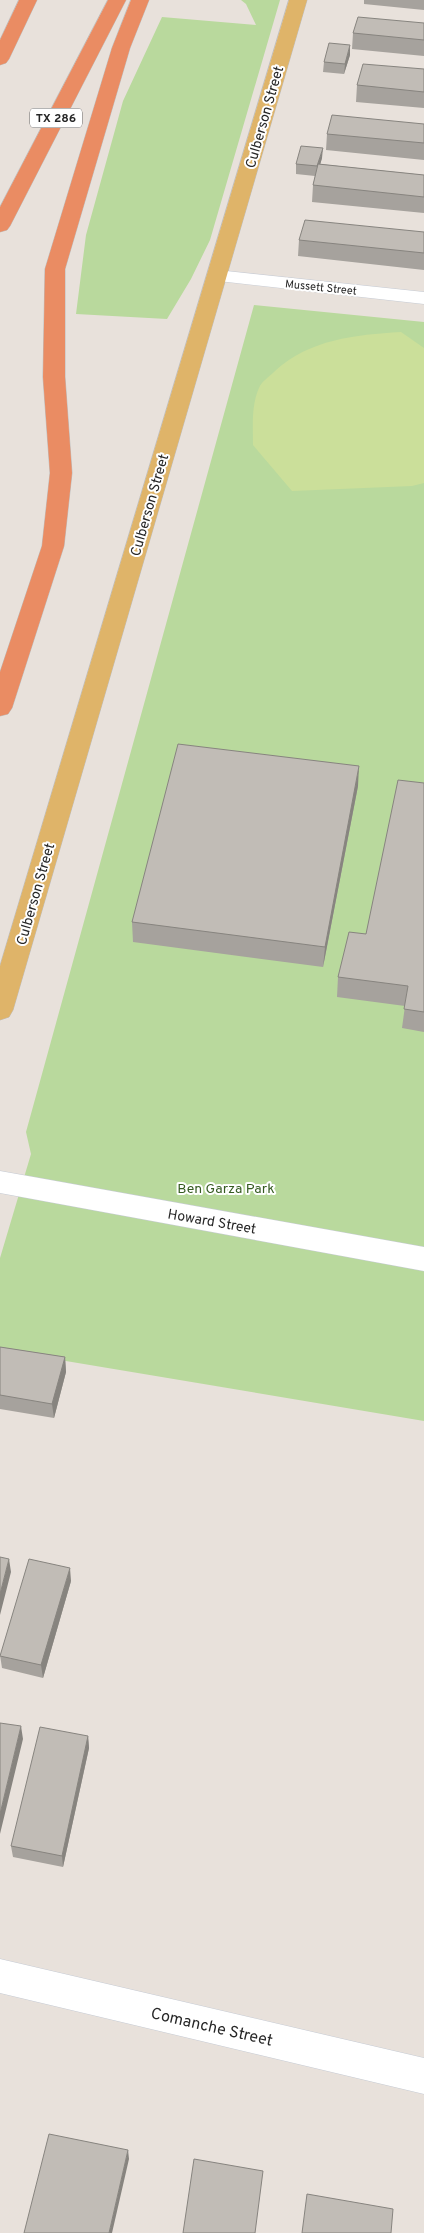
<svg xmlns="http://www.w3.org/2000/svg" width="424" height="2233" font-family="Overpass,sans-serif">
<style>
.green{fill:#b9d99d}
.pitch{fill:#cbdf9a}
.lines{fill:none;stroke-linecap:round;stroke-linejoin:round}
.minor-casing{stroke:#c6cbd4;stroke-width:1}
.major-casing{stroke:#bebebe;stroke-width:1}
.highway-casing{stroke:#bebebe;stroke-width:1}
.minor{fill:#fff;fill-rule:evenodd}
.major{fill:#dfb469;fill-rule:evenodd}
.highway{fill:#ea8c63;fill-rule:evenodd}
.wall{fill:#a6a29d}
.shaded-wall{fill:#87847f}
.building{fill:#c1bcb6;stroke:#87847f}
.labels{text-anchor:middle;stroke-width:4;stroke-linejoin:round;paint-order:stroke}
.far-street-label{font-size:11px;fill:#272727;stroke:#fff}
.shield{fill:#fff;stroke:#686868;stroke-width:1}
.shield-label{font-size:12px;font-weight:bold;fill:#272727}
.street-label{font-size:14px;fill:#272727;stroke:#fff}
.park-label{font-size:14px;fill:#355b21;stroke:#fff}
.near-street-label{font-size:16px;fill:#272727;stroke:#fff}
</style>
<rect width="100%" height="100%" fill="#e8e1db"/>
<path class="green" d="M241 0H280L210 240 191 279 167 319 76 314 86 235 123 101 162 17 256 25 246 4Z
M254 305 424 322V1421L0 1350V1258L31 1154 26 1132Z"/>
<path class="pitch" d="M401 332 424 348V483L412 486 292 491 253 445C253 426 251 406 259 388 261 382 270 376 275 371 310 339 355 335 401 332Z"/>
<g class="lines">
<g class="minor-casing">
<path id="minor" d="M217 270 424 292V304L210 280 207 276 210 272Z
M0 1171 424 1247V1271L0 1193Z
M0 1959 424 2058V2094L0 1993Z"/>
</g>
<g class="major-casing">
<path id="major" d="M289 0H307L13 1010 9 1017 0 1020V966Z"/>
</g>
<g class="highway-casing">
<path id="highway" d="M19 0H37L9 59 6 63 0 65V40Z
M108 0H126L10 226 7 230 0 232V207Z
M131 0H149L130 48 65 269V377L72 473 64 546 12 708 8 714 0 716V672L42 546 50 473 43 377 45 269 112 48Z"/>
</g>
<use href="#minor" class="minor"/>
<use href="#major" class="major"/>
<use href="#highway" class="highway"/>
</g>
<path class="wall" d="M364 0H424V10L364 4Z
M424 23V56L352 49 353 33Z
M350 55 344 74 323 72 324 62Z
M424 69V108L356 102 357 85Z
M424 124V160L326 150 327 134Z
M322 158 320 164 424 175V213L312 202 313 185 315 176 296 174V164Z
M424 232V270L298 256 299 240Z
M424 783V1032L402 1028 405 1006 337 997 338 977 366 934Z
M358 786 323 967 133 942 132 922Z
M0 1347 65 1357 66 1372 54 1418 0 1409Z
M71 1581 43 1678 2 1668 0 1655Z
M88 1736 89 1748 63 1867 13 1857 11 1846Z"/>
<path class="shaded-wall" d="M350 45V55L344 74 345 64Z
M323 148 322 158 317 176V166Z
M359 766 358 786 323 967 325 947Z
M65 1357 66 1372 54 1418 52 1404Z
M9 1559 11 1572 0 1615V1594Z
M70 1568 71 1581 43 1678 41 1665Z
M21 1726 23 1739 0 1834V1814Z
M88 1736 89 1748 63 1867 62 1856Z
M128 2150 129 2159 112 2233H109Z"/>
<path class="building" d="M358 17 424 23V40L353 33Z
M329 43 350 45 345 64 324 62Z
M363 64 424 69V92L357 85Z
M332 115 424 124V143L327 134Z
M301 146 323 148 317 166 296 164Z
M318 164 424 175V197L313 185Z
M305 220 424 232V253L299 240Z
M178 744 359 766 325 947 132 922Z
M398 780 424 783V1012L404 1009 408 986 338 977 349 932 366 934Z
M0 1347 65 1357 52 1404 0 1395Z
M0 1557 9 1559 0 1594Z
M29 1559 70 1568 41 1665 0 1656Z
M0 1723 21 1726 0 1814Z
M40 1727 88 1736 62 1856 11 1846Z
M49 2134 128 2150 109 2233H24Z
M194 2159 263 2171 255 2233H183Z
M307 2194 393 2209 391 2233H302Z"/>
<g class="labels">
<g class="far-street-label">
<text transform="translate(321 287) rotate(6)" y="4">Mussett Street</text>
</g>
<rect class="shield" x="30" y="108.5" width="52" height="19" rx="4"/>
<g class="shield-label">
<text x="56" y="122">TX 286</text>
</g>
<g class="street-label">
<text transform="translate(264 117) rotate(-74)" y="5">Culberson Street</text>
<text transform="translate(149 505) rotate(-74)" y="5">Culberson Street</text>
<text transform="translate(35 894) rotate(-74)" y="5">Culberson Street</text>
<text transform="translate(212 1221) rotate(10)" y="5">Howard Street</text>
</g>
<g class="park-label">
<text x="226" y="1193">Ben Garza Park</text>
</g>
<g class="near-street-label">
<text transform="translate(212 2026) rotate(13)" y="6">Comanche Street</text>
</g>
</g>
</svg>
